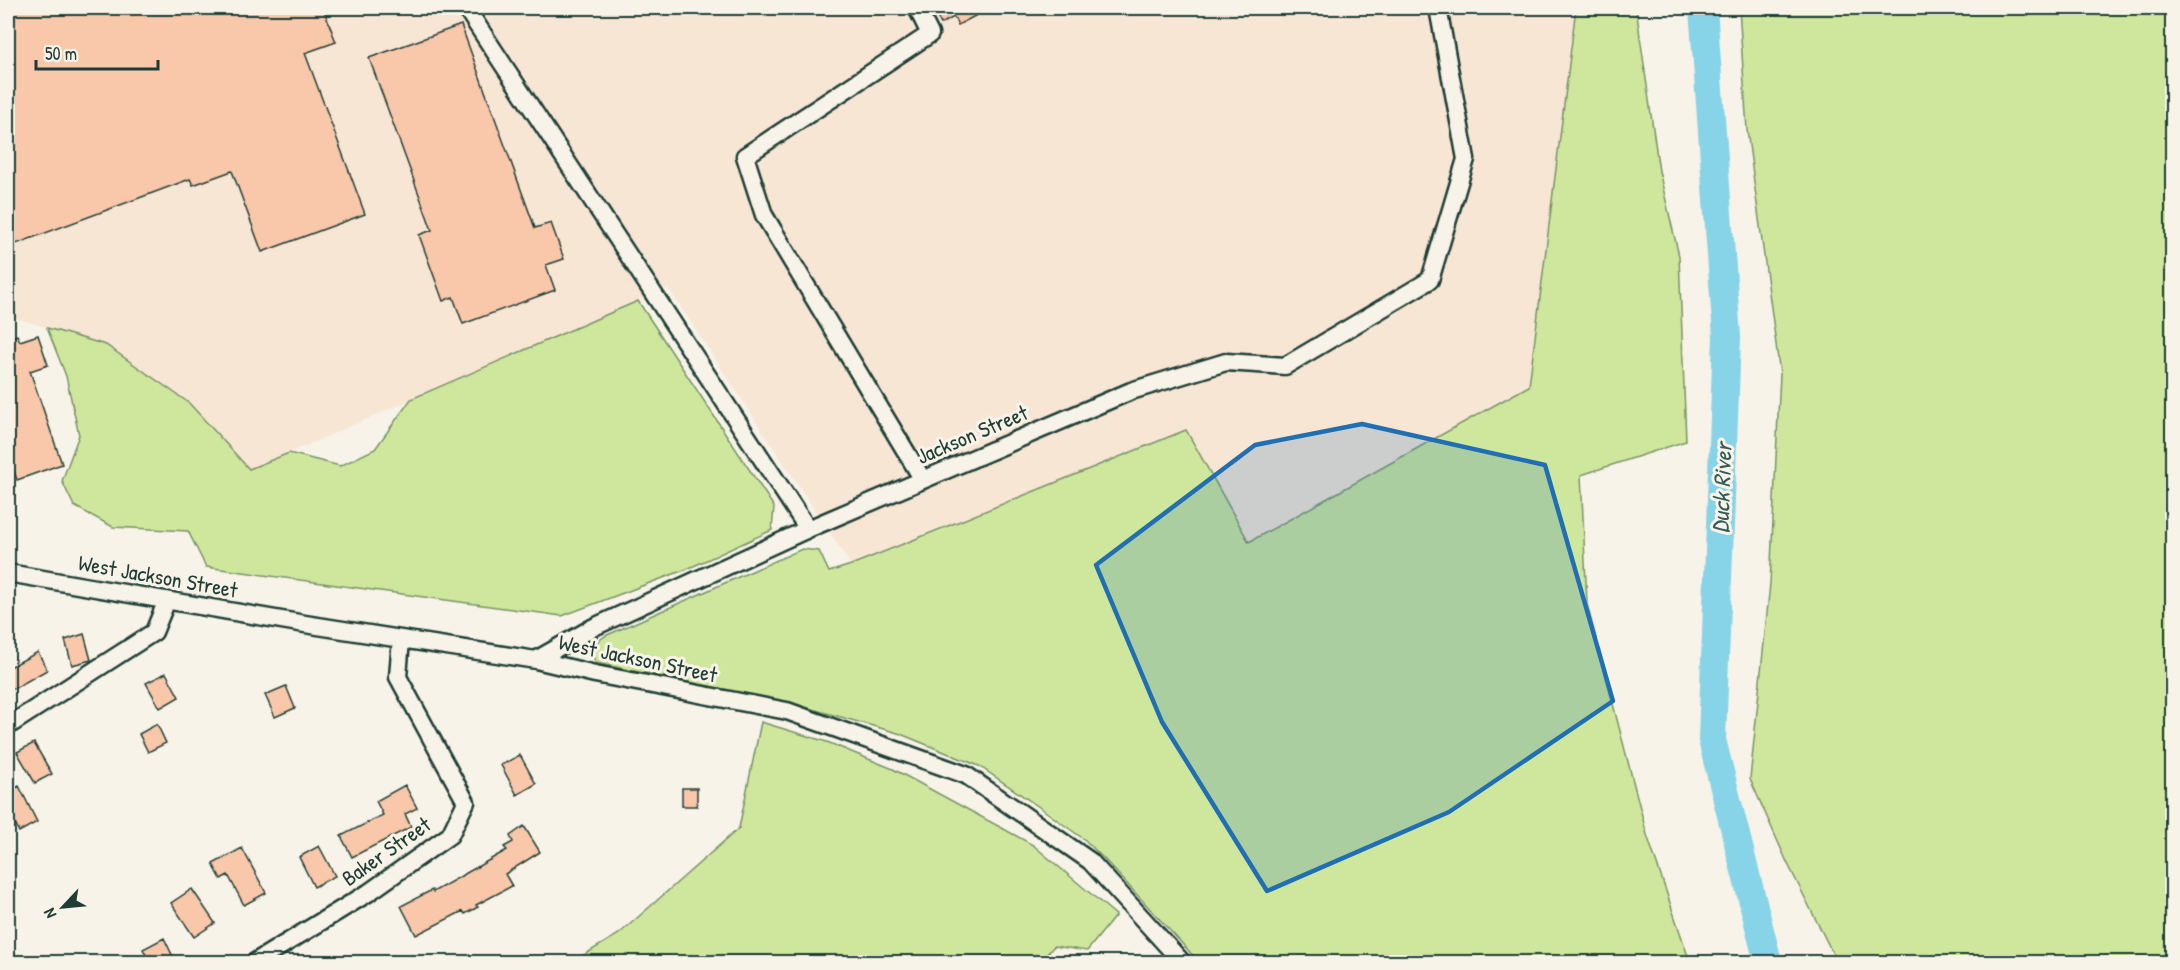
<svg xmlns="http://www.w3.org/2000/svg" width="2180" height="970" font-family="'Patrick Hand',sans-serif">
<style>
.built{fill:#f8e6d5}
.green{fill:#cfe79d;stroke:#779268;stroke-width:1.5}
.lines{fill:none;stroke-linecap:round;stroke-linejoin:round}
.river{stroke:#87d3e7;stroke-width:28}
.building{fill:#f9c7a9;stroke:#1f3d34;stroke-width:1.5}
.minor-casing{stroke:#1f3d34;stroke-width:21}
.minor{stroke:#f7f3e8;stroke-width:16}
.marked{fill:#1f6fb2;fill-opacity:0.2;stroke:#1f6fb2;stroke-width:4.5;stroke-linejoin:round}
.labels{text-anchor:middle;stroke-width:6;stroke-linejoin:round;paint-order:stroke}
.street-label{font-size:22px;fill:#1f3d34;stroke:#f7f3e8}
.water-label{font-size:24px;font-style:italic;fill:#345b58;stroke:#f7f3e8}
</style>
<rect width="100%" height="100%" fill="#f7f3e8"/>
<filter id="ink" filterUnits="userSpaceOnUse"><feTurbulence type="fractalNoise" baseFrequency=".0167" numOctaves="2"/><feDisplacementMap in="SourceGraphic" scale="12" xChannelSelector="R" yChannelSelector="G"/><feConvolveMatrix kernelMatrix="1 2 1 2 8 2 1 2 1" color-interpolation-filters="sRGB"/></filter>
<g filter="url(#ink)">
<path class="built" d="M8 8H1576L1530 386 1249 542 1186 431 851 565 668 288 250 470 189 403 106 345 8 316Z"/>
<path class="green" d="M1576 8H1636L1659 171 1679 256 1686 441 1581 475 1587 604 1647 835 1690 962H1199L1105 860 1085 840 1042 809 979 766 898 733 794 704 596 663 592 654V646L605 636 802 549 819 551 829 572 851 565 1186 430 1249 542 1529 386Z
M1739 8H2172V962H1837L1787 862 1750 779 1770 584 1780 374 1747 130Z
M638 301 774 507 772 530 687 569 562 616 206 567 188 531 113 527 74 506 62 481 79 435 66 376 47 328 106 345 189 403 249 469 289 453 340 466 375 449 411 399Z
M761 722 827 742 893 769 1033 845 1116 915 1087 951 1054 946 1040 962H572L619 934 739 828Z"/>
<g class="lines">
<path class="river" d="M1703 8 1727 337 1712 740 1768 962"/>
</g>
<path class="building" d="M8 8H323L336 42 305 53 365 214 262 252 232 171 193 185 190 179 8 247Z
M932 8H990L958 25 954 17 941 24Z
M461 25 535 228 551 223 564 259 546 265 555 290 463 324 453 297 443 301 419 235 432 230 369 58Z
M17 335 20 341 38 335 48 365 30 371 62 464 17 480 8 453V339Z
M84 634 91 660 72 665 65 640Z
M38 652 47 670 8 692V668Z
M166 673 179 697 160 708 146 683Z
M286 686 295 708 275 717 265 695Z
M157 724 166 743 148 752 139 734Z
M34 743 52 774 35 783 17 752Z
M520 755 536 784 517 795 501 765Z
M405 785 417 808 405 814 411 827 352 857 341 836 383 815 376 801Z
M19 786 37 822 19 832 8 809V792Z
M682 788H697V806H682Z
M524 826 540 852 505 874 512 886 476 905 478 907 465 914 463 911 416 935 401 906 432 890 433 892 507 850 504 847 513 842 510 836Z
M319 846 335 876 314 887 299 857Z
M242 848 266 893 244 905 228 875 221 879 213 864Z
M192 889 215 923 194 937 171 903Z
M164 938 176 963H150L143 949Z"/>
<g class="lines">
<g class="minor-casing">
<path id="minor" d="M466 8 808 529
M917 8 930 34 745 156 764 215 923 480
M8 573 305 624 536 660 595 674 787 711 966 775 1090 861 1182 962
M536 660 594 627 808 529 1131 391 1226 362 1285 366 1430 280 1466 159 1438 8
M8 726 154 632 167 600
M255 962 368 893 450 835 466 802 398 677 401 639"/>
</g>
<use href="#minor" class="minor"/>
</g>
</g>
<path class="marked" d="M1362 424 1545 465 1613 701 1449 812 1267 891 1162 722 1096 565 1255 445Z"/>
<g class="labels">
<g class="street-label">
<text transform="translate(972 434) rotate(-23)" y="8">Jackson Street</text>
<text transform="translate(158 576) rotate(10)" y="8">West Jackson Street</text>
<text transform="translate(638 658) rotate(12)" y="8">West Jackson Street</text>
<text transform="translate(386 851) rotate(-35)" y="8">Baker Street</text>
</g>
<g class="water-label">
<text transform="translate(1722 488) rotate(-88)" y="8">Duck River</text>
</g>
</g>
<rect width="2180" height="970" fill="none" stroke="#f7f3e8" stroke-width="30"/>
<rect x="15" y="15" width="2150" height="940" fill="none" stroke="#1f3d34" stroke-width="2" filter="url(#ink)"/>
<g transform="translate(63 907) rotate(244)" stroke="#f7f3e8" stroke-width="4.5" paint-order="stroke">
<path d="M0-4.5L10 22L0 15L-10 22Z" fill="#1f3d34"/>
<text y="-9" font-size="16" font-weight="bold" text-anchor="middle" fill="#1f3d34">N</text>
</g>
<path d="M36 60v9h122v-9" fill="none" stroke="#1f3d34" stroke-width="3"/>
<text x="45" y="60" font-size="18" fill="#1f3d34" stroke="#f7f3e8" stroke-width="4.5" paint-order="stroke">50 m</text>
</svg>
